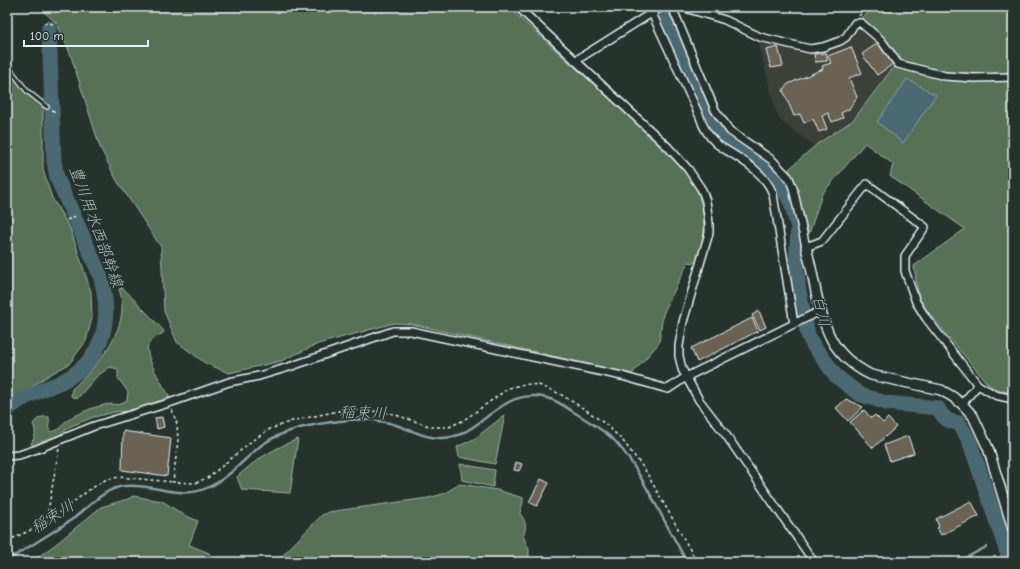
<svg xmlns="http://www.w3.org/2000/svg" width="1020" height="569" font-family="'Comic Neue','Klee One',sans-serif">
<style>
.built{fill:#3a4138}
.green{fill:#567157;stroke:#9fb1a8}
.water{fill:#4c6972;stroke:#8a9fa8}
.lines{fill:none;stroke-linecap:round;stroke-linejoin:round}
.stream{stroke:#8a9fa8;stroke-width:2.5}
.river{stroke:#4c6972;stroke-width:15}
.building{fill:#6a6252;stroke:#e8f1f8}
.service-casing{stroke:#e8f1f8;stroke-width:6}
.minor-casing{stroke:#e8f1f8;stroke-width:10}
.tertiary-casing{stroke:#e8f1f8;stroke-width:12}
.path{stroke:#e8f1f8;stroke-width:1.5;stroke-dasharray:3 3;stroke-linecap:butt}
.service{stroke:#26332d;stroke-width:3.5}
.minor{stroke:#26332d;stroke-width:7}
.tertiary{stroke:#26332d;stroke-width:9}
.labels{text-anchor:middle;stroke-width:3;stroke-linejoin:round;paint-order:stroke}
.water-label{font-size:16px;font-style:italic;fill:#aabbc2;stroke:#26332d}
</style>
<rect width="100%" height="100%" fill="#26332d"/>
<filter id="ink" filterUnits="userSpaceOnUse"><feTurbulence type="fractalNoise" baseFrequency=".025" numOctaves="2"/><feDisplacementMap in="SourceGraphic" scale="8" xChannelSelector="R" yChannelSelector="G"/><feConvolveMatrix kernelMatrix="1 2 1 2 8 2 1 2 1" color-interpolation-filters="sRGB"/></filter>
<g filter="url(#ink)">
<path class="built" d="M860 26 878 41 895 64 852 119 814 145 784 124 779 118 775 109 758 40 823 50 840 43 853 31Z"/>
<path class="green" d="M39 7H508L639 125 690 177 699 195 703 214 704 237 696 263 688 262 663 314 659 343 632 374 412 324 394 323 318 344 281 361 229 373 205 363 177 342 164 311 161 247 116 179 100 147 70 53 57 24Z
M876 7H1013V392L997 391 986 382 919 301 914 266 965 229 890 176 893 164 865 143 822 194 809 234 794 180 789 169 817 144 853 120 901 57 876 30 861 18Z
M7 70 43 102V170L52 198 70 228 83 267 91 292 92 318 86 341 69 364 49 375 7 403Z
M123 288 164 331 163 333C158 336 150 340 148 345 144 357 164 387 170 397L128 412 119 411 94 417 71 426 54 439 36 447 31 444C35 436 37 433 33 424 38 418 40 416 49 417 50 423 47 427 50 432 53 431 57 431 59 429 62 427 62 424 65 422 79 413 103 401 119 405L127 400 128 392 118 378V369L110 367 97 376 77 399 71 396 72 389C97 366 133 327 119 289Z
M505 415 495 464 459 457 457 447 474 439Z
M298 439 290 493 242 490 237 477C256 459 273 449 298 439Z
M460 464 495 470 493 487 462 480Z
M460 484 497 490 523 498C524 504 520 508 520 514 526 521 527 527 523 536L529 549V560L530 562H274L283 555 321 516 328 512 428 498 443 494Z
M133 496 162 501 184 515 198 521 189 545 209 553 216 562H31L56 544 101 507 128 499Z"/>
<path class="water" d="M907 79 936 95 903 143 877 122Z"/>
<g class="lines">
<path class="stream" d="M7 559 16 555C35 543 55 531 74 518 89 507 104 488 125 486 153 483 181 501 209 487 228 479 246 457 263 444 285 429 314 424 340 421 354 419 371 419 385 422 410 427 429 444 455 436 464 434 472 428 480 422 503 404 522 388 553 400 561 403 569 410 577 414 590 422 603 430 614 440 631 458 642 480 654 501 665 522 676 542 687 562
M937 562 940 559 943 562
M958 562 986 547"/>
<path class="river" d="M662 7 712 127 723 139 754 161 768 169 780 181 791 203 798 228 796 266 799 291 808 335 813 345 836 376 859 394 886 403 938 408C943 418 948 422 959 423L969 440 1007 552 1009 562
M7 410C21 397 43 390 61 382 105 360 113 319 100 275L57 178 54 162 49 28"/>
</g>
<path class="building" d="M878 43 893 64 877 75 862 54Z
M778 47 783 66 771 68 766 50Z
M851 47 862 73 849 78 857 97 849 109 841 113 843 118 832 122 828 113 822 116 827 129 819 132 813 119 804 123 800 114 794 116 783 90 788 84 823 69 822 66 831 63 828 56Z
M827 53V61L815 62 814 54Z
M759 311 766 327 760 330 752 315Z
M752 318 758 331 697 362 691 348Z
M846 399 863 407 848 421 836 408Z
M864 410 871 418 875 415 883 423 888 418 896 427 873 448 850 422Z
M162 417 164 427 157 429 155 418Z
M123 431 171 438 167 476 122 470Z
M908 436 914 453 890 461 884 445Z
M516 462 522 464 519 471 514 470Z
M541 479 549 483 537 506 529 502Z
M971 501 979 516 941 535 937 528 939 527 936 519Z"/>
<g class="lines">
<g class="service-casing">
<path id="service" d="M7 65 27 91 47 107"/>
</g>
<g class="minor-casing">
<path id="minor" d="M518 7 668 147 688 169 702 190 706 201 709 223V233L683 322 679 346V356L682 369 699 400 726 435 814 562
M649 7 700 117C703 127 708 136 716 143 719 146 723 148 726 150 744 161 765 173 773 194L794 324
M672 7 715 110 730 131 772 160 789 178 793 188 806 247 822 241 867 184 925 227 905 256V271L916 302 926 318 978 385 995 395 1013 399
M682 7 725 20 760 37 810 49 823 47 840 41 846 37 855 23H861L881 40 898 64 945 76 974 78 1013 77
M575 61 661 7
M962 404 978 385
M7 456 19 455 37 449 94 426 172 402 229 382 259 376 289 367 393 331H411L622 376 664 388 668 389 686 377 820 311"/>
</g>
<g class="tertiary-casing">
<path id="tertiary" d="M806 247C810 262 813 277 816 292 825 332 833 356 871 375L941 390 953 397 962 404 973 416 988 448 1013 529"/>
</g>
<path class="path" d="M859 16 868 7
M44 23 55 24
M52 110 57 113
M67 220 78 215
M172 410 177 424 178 440 173 482 195 483 209 477 253 440 270 429 292 421 338 411 361 410 390 413 432 427H449L464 420 509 388 524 384 539 385 560 394 589 412 608 426 623 441 645 470 697 562
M46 523 59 448
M7 541 46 523 89 490 105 480 119 477 173 482"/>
<use href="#service" class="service"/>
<use href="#minor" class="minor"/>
<use href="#tertiary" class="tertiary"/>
</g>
</g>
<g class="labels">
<g class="water-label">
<text transform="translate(97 226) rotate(70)" y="6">豊川用水西部幹線</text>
<text transform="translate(822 311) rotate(77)" y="6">白川</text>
<text transform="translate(363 412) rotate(2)" y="6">稲束川</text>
<text transform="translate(52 516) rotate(-33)" y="6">稲束川</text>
</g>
</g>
<rect width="1020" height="569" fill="none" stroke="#26332d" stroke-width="24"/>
<rect x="12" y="12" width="996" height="545" fill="none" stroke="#e8f1f8" stroke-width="1.5" filter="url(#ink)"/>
<path d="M24 40v6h124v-6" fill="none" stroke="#e8f1f8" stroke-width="2"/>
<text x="30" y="40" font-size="12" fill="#e8f1f8" stroke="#26332d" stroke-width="3" paint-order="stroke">100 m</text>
</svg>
